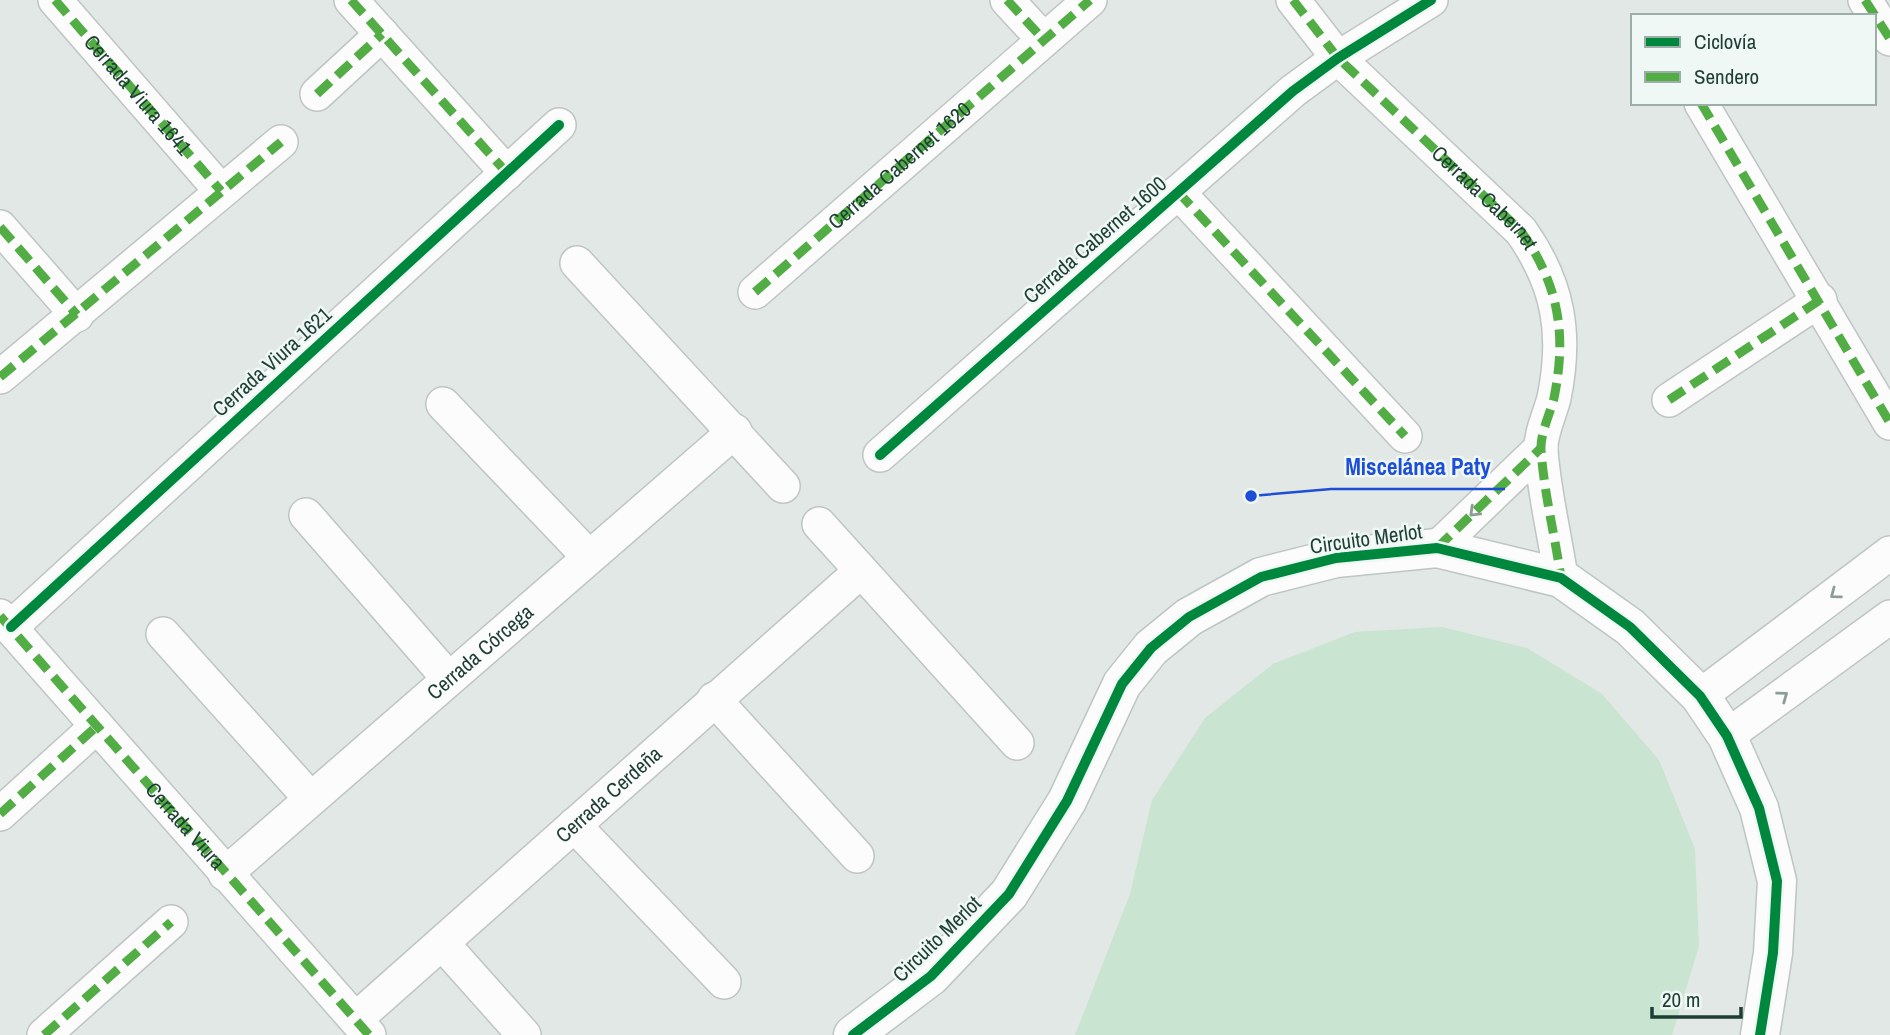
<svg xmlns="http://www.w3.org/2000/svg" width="1890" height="1035" font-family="'Archivo Narrow',sans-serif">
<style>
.green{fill:#c9e4d0}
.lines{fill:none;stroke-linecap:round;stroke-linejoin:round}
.street-casing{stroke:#bfc5c2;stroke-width:36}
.secondary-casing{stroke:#bdc6c3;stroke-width:41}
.street{stroke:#fbfcfb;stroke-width:33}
.secondary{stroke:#fbfcfb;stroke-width:38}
.quiet{stroke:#52ad45;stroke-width:9;stroke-dasharray:18 9;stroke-linecap:butt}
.cycleway-casing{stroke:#eff8f4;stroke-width:15}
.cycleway{stroke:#00873e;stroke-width:10}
.oneway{stroke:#8c9d98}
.labels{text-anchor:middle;stroke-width:5;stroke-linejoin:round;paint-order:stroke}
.street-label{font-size:21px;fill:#1e3e35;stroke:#eff8f4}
.leader{fill:none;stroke:#1d4ed8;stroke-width:2.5}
.callout-dot{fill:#1d4ed8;stroke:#eff8f4;stroke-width:2.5}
.callout-label{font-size:23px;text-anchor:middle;font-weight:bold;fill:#1d4ed8;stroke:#eff8f4;stroke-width:5;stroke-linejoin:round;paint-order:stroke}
</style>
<rect width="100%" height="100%" fill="#e2e8e5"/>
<path class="green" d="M1442 627 1527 648 1602 694 1659 760 1695 849 1699 946 1672 1035H1075L1130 894 1152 800 1205 718 1273 664 1355 632Z"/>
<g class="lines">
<g class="street-casing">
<g id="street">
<path d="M55 0 221 191"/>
<path d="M351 0 507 173"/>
<path d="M1007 0 1044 40"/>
<path d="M1293 0 1338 58 1521 231C1559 285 1567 334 1554 398 1550 414 1540 434 1541 450 1544 493 1555 536 1561 578"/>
<path d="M1865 0 1890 39"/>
<path d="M317 94 382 34"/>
<path d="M1701 103 1890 423"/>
<path d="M1178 192 1405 436"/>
<path d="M0 227 77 315"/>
<path d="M577 263 783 486"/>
<path id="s1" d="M755 292 1090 0"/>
<path d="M0 377 281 142"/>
<path d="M1669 400 1820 300"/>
<path d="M443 404 589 557"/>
<path d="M880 455 1293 91 1338 58 1431 0"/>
<path d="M306 515 449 679"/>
<path d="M819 524 1017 743"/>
<path d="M1437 548 1541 448"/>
<path d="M0 616 369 1035"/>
<path d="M11 627 559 125"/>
<path d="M163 634 311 799"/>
<path d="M1700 696 1890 553"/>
<path d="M714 699 857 856"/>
<path d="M1727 736 1890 617"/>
<path d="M0 814 97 726"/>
<path d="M574 825 724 982"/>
<path id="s2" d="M225 874 735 431"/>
<path d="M442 943 524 1035"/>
<path id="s3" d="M356 1019 861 571"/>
<path d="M44 1035 171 922"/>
</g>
</g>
<g class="secondary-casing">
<path id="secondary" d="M853 1035 931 976 1009 894 1067 801 1122 684 1151 648 1189 617 1261 577 1336 558 1437 548 1561 578 1630 627 1700 696 1727 736 1759 808 1777 881 1773 953 1760 1035"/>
</g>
<use href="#street" class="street"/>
<use href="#secondary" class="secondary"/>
<g class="quiet">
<path id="s4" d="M55 0 221 191"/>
<path d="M351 0 507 173"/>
<path d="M1007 0 1044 40"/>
<path id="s5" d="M1293 0 1338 58 1521 231C1559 285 1567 334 1554 398 1550 414 1540 434 1541 450 1544 493 1555 536 1561 578"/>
<path d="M1865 0 1890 39"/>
<path d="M317 94 382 34"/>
<path d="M1701 103 1890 423"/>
<path d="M1178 192 1405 436"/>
<path d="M0 227 77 315"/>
<path d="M755 292 1090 0"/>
<path d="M0 377 281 142"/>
<path d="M1669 400 1820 300"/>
<path d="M1437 548 1541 448"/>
<path id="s6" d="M0 616 369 1035"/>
<path d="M0 814 97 726"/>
<path d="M44 1035 171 922"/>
</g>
<g class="cycleway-casing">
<path id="cycleway" d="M880 455 1293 91 1338 58 1431 0
M11 627 559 125
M853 1035 931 976 1009 894 1067 801 1122 684 1151 648 1189 617 1261 577 1336 558 1437 548 1561 578 1630 627 1700 696 1727 736 1759 808 1777 881 1773 953 1760 1035"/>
</g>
<use href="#cycleway" class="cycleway"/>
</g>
<defs><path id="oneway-chevron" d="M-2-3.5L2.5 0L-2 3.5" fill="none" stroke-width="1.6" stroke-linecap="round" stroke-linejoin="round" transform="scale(1.75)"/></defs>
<g class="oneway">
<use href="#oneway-chevron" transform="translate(1474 512) rotate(136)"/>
<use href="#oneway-chevron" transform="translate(1835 594) rotate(143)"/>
<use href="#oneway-chevron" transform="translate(1783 696) rotate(-36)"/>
</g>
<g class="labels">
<g class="street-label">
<text dy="7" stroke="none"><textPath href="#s4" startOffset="126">Cerrada Viura 1641</textPath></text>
<text dy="7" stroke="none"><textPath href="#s1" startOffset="192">Cerrada Cabernet 1620</textPath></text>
<text dy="7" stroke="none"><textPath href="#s5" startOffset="276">Cerrada Cabernet</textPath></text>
<text transform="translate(1095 240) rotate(-41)" y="7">Cerrada Cabernet 1600</text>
<text transform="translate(272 362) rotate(-42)" y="7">Cerrada Viura 1621</text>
<text transform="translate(1366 539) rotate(-8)" y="7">Circuito Merlot</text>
<text dy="7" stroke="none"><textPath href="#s2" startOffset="338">Cerrada Córcega</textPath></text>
<text dy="7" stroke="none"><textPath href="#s3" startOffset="338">Cerrada Cerdeña</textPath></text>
<text dy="7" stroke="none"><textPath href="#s6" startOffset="280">Cerrada Viura</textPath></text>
<text transform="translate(937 939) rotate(-44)" y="7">Circuito Merlot</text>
</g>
</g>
<path class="leader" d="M1251 496L1331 489H1505"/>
<circle class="callout-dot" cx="1251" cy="496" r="7"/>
<g class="callout-label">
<text x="1418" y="475">Miscelánea Paty</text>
</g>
<rect x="1631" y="14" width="245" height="91" fill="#eff8f4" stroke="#9baea8" stroke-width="2"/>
<rect x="1645" y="37" width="35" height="10" fill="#00873e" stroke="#9baea8" stroke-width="2"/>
<text x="1694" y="49" font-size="21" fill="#1e3e35">Ciclovía</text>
<rect x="1645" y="72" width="35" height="10" fill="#52ad45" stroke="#9baea8" stroke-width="2"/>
<text x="1694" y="84" font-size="21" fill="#1e3e35">Sendero</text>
<path d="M1652 1007v10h89v-10" fill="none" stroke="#1e3e35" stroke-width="3.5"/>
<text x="1662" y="1007" font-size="21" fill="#1e3e35" stroke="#eff8f4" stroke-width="5" paint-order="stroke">20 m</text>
</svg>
